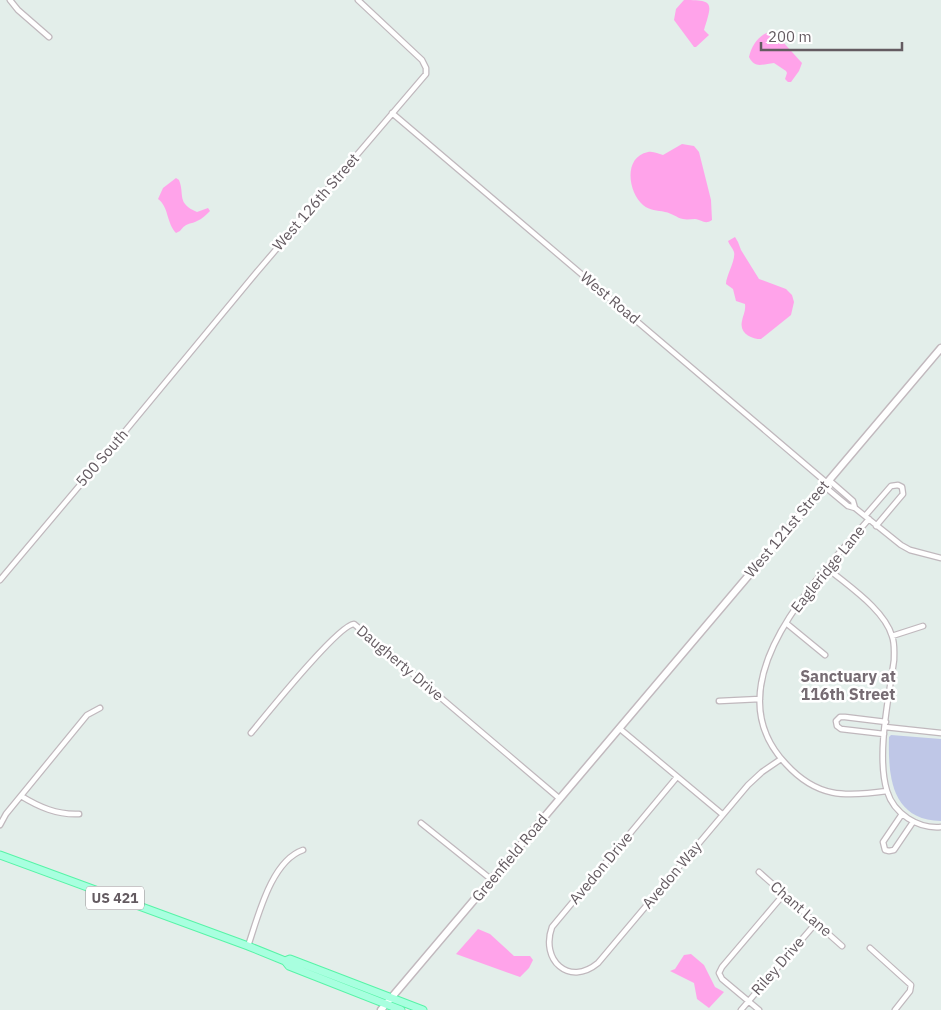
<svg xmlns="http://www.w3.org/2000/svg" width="941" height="1010" font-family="'IBM Plex Sans',sans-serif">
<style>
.green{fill:#bfc7e7}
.water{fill:#ffa3ea}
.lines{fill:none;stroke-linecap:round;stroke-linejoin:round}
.street-casing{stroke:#c0b8bd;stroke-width:7}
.secondary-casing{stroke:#c2b9be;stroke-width:9}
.primary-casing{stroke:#57f4a7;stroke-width:9}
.street{stroke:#fff;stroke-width:4.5}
.secondary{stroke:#fff;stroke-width:6}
.primary{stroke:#a8ffdf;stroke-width:7}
.labels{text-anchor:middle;stroke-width:5;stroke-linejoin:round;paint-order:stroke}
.shield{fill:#fff;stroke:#928c90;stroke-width:1}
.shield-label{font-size:14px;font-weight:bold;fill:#645b61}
.street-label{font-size:15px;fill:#645b61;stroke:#fff}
.neighbourhood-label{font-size:16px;font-weight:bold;fill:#766c73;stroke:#fff}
</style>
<rect width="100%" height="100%" fill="#e3eeea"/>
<path class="green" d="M891 735 941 739V821C891 820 888 776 889 737Z"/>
<path class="water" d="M684 0C715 0 712 3 704 30L709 35 696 47H694L674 20 676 9Z
M773 31 802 63 799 71 791 82H788L785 79 787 73 786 71 774 63C762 64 755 69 749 57 752 44 760 33 773 31Z
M682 144 694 146 699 152 711 200 712 220C705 225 702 220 695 219 691 219 687 220 683 219 677 218 672 213 665 212 657 210 650 211 643 205 628 192 623 157 648 152 654 151 658 154 663 155Z
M176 178 179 180C185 195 176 203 197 212L208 208 210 211C206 215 202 219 197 221 189 225 187 222 180 231L176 233C166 222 169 207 158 199L163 188Z
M735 237 738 242 741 250 759 279 786 289 792 295 794 302 791 315 761 339C751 339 739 333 742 321 743 315 746 311 745 304L736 301 733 289 726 284C726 276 736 260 734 252 733 248 729 245 728 241Z
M478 929 490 934 514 956H530L533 960 529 968 520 977 456 954Z
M691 954 704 965 715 987 724 992 709 1008 697 999 694 983 670 971 675 969 684 955Z"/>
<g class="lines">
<g class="street-casing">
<path id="street" d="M10 0 18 10 49 37
M392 113 827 483
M829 480 853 501 855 508
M824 486 848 506 855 508 901 545 910 550 941 558
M865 516 891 486 898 485 902 487 903 494 876 526
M869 519C817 579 710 684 786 764 817 798 845 797 887 791
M827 568C848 586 884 609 892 636 895 644 894 652 894 660 889 697 876 755 887 791 894 814 918 829 941 827
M0 580 112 447 256 273 426 74V68L422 60 358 0
M786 623 825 655
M892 636 923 626
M719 701 760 699
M885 727 941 733
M619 728 722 814
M251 733C266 715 338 625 354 624L560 799
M884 734 841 729 837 726 836 721 840 717H845L886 722
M677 777 552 927C540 960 569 987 598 963L748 785 762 772 781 759
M21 796C39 807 57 815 79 814
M902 814 883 842 885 850 889 851 894 850 913 822
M421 823 492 880
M0 825 6 814 87 715 100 708
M759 872 842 946
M248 946C258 917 271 861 303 850
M870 948 911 985 910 991 895 1010
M741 1010 816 923
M759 1010 722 979 719 973 722 967 784 894"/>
</g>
<g class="secondary-casing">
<path id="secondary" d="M381 1010 941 348"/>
</g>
<g class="primary-casing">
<path id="primary" d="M0 855 248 946 285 961 289 966 401 1010
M285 961 290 959 423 1010"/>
</g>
<use href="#street" class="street"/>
<use href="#secondary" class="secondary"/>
<use href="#primary" class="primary"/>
</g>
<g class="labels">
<rect class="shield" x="86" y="886.5" width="58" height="23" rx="4"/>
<g class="shield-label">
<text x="115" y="903">US 421</text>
</g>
<g class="street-label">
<text transform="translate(316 202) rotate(-49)" y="5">West 126th Street</text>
<text transform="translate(610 298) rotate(40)" y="5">West Road</text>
<text transform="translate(102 458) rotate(-49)" y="5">500 South</text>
<text transform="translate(787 529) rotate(-50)" y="5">West 121st Street</text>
<text transform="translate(828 569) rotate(-51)" y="5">Eagleridge Lane</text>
<text transform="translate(400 663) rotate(40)" y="5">Daugherty Drive</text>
<text transform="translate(510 858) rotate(-50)" y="5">Greenfield Road</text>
<text transform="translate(601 868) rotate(-50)" y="5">Avedon Drive</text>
<text transform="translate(672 875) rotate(-50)" y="5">Avedon Way</text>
<text transform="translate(801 909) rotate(41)" y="5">Chant Lane</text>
<text transform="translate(778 966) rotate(-49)" y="5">Riley Drive</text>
</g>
<g class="neighbourhood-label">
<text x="848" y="682">Sanctuary at<tspan x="848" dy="18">116th Street</tspan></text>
</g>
</g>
<path d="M761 42v8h141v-8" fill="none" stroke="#645b61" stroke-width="2.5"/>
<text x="768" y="42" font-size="15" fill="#645b61" stroke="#ffffff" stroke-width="4" paint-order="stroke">200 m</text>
</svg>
